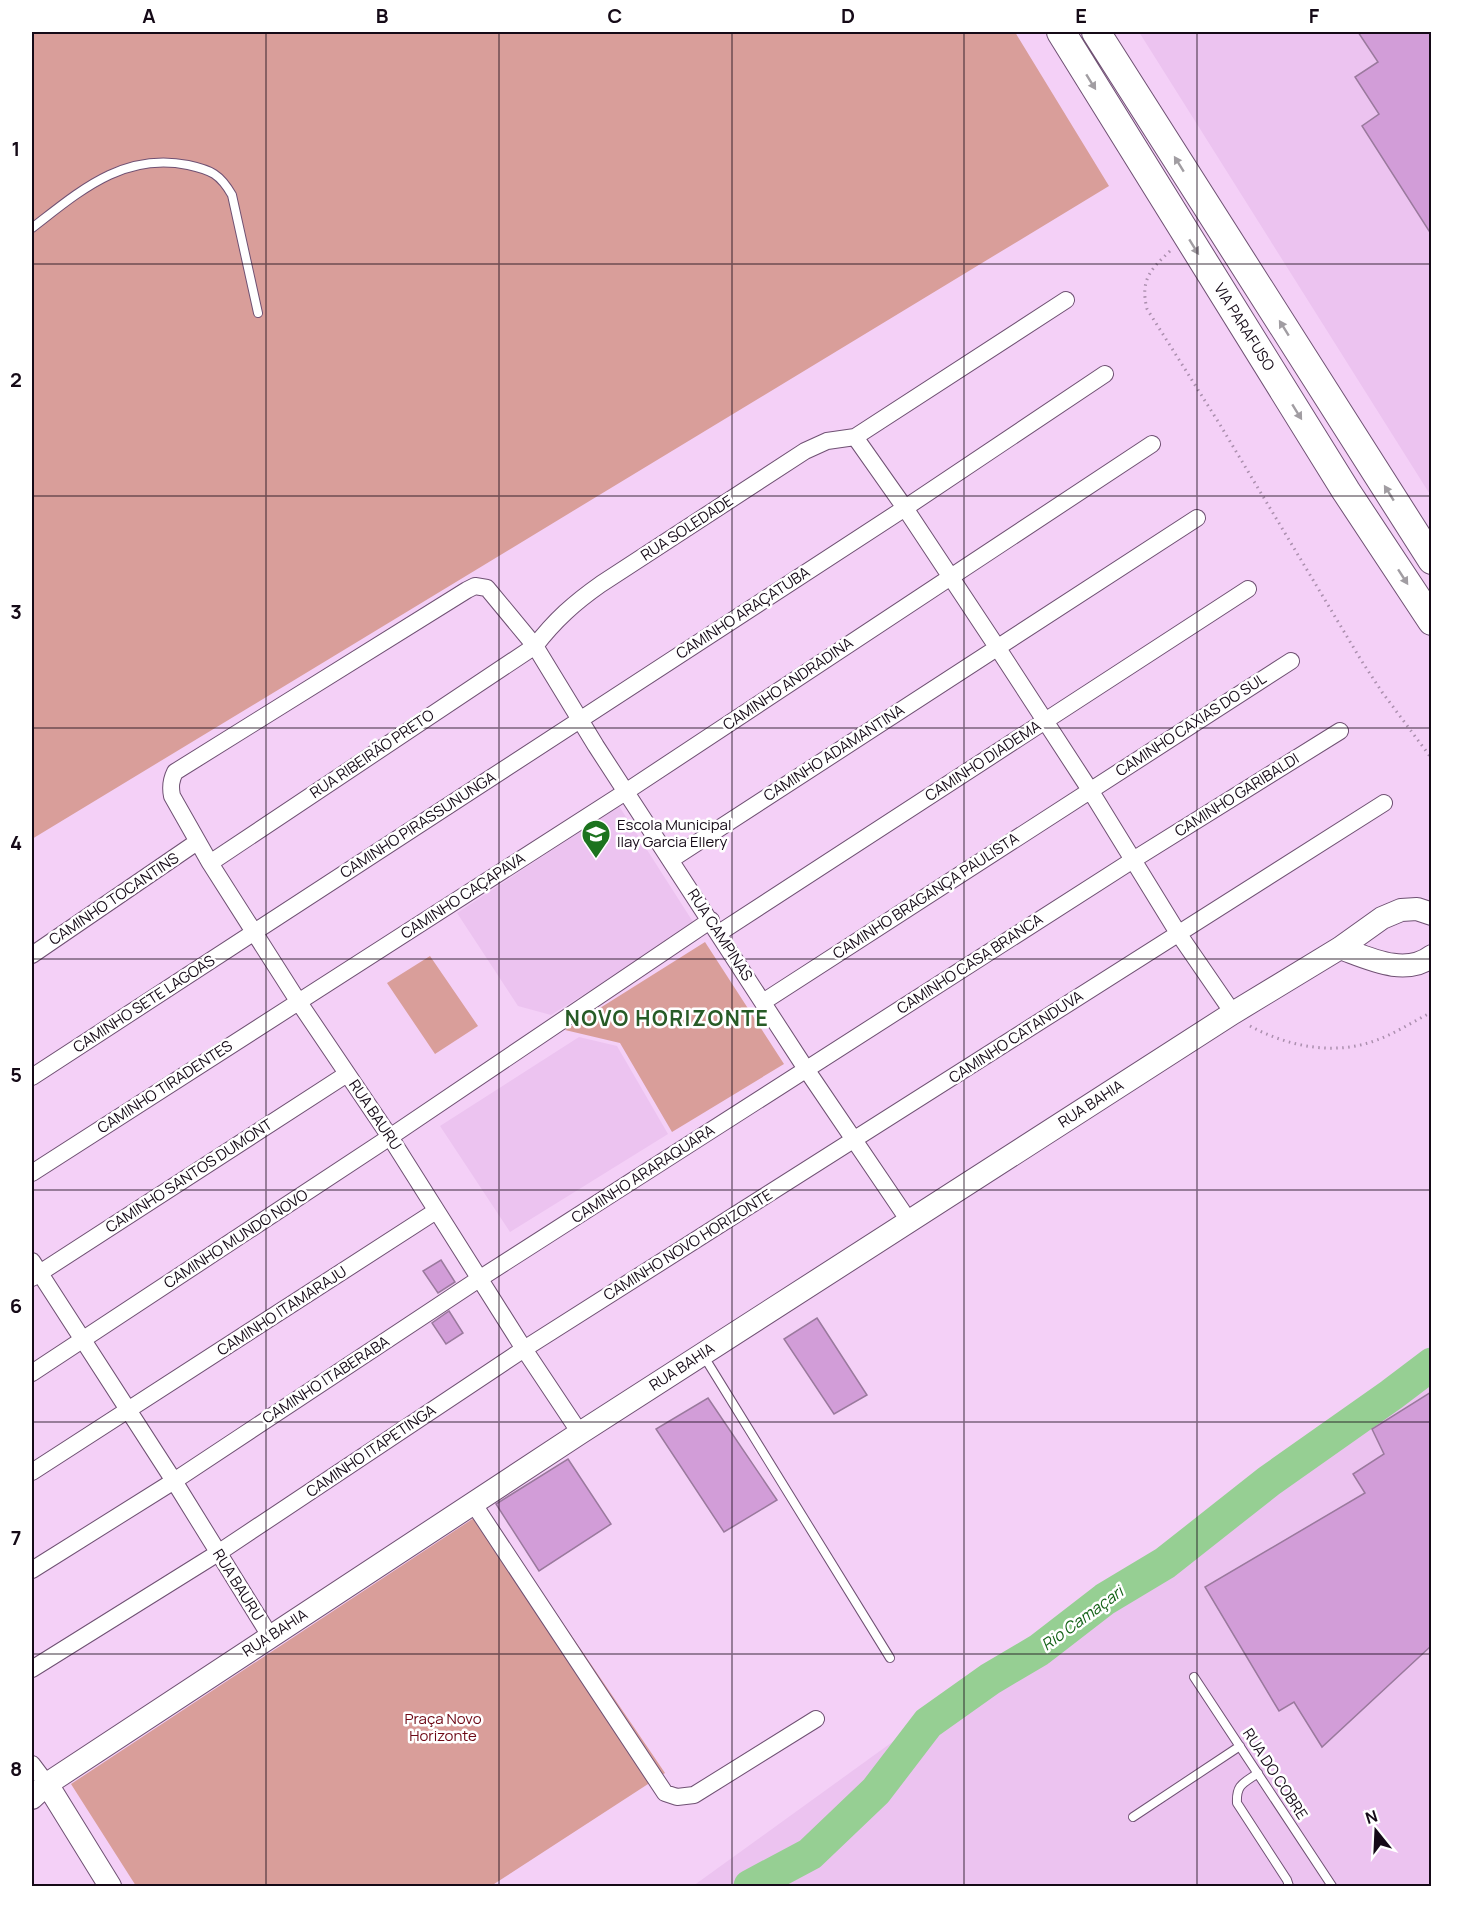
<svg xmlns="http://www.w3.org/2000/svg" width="1463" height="1918" font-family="Manrope,sans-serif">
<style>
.built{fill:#ecc3f0}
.green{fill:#d99e9a}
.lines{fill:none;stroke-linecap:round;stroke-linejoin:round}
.river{stroke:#96cf93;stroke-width:33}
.building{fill:#d29dd8;stroke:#9a799d;stroke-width:1.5}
.lane-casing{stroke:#6f5173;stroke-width:10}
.street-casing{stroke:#6f5173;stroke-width:18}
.secondary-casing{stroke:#6f5173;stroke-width:24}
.highway-casing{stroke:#6f5173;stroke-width:30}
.path{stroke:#ab8fae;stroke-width:3;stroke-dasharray:1.5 4.5;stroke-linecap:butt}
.lane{stroke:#fff;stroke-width:8}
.street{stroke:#fff;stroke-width:16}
.secondary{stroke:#fff;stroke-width:22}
.highway{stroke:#fff;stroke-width:28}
.oneway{fill:#a19da2}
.grid{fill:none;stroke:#150a17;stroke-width:1.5;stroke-opacity:0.55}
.labels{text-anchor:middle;stroke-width:5;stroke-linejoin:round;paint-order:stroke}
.street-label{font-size:15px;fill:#150a17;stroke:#fff}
.poi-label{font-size:15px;fill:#150a17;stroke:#fff;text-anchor:start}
.park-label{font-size:15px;fill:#6d0714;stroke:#fff}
.water-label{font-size:16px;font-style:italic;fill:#146217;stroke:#fff}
.district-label{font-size:21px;font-weight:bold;letter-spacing:1.5px;fill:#275b26;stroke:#fff}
.neatline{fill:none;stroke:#150a17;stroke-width:2}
.grid-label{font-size:20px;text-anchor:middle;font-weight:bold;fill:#150a17}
</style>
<rect width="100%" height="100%" fill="#f4d0f7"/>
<path class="built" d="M1139 32H1431V496Z
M619 806 695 925 551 1015 518 1006 457 913Z
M579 1037 617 1046 668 1134 510 1232 440 1126Z
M1431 1353V1886H693Z"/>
<path class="green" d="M32 32H1015L1109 186 32 839Z
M705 942 784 1064 672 1132 620 1043 565 1030Z
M430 956 478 1026 435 1054 387 983Z
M486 1510 665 1773 491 1886H136L71 1784Z"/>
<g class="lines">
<path class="river" d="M750 1886 810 1854 876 1791 928 1723 990 1679 1039 1650 1105 1599 1165 1563 1269 1481 1391 1395 1432 1364"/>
</g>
<path class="building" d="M1358 32H1431V234L1362 126 1379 114 1355 77 1378 62Z
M441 1260 455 1282 438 1293 423 1271Z
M449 1311 463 1333 446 1344 432 1323Z
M817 1318 867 1395 834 1414 784 1339Z
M1431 1392V1646L1322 1747 1294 1702 1279 1711 1205 1587 1365 1493 1353 1474 1384 1454 1372 1429Z
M708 1398 777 1500 724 1532 656 1429Z
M568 1459 611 1524 539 1571 496 1504Z"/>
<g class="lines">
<g class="lane-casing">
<path id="lane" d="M32 228C80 191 123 152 188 165 211 170 220 174 232 195L258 313
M703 1355 890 1658
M1194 1677 1332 1886
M1258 1773C1244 1783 1236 1784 1237 1803L1287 1880 1289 1886
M1133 1817 1240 1746"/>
</g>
<g class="street-casing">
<path id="street" d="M855 437 905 508 997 647 1090 790 1178 933 1233 1013
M672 859 1197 518
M210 863 535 646C555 620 574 603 601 584L805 451 827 441 855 437 1066 300
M719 933 1248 589
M32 955 197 842
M763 1002 1291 661
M32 1077 905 508 1105 374
M32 1173 627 791 1152 444
M32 1261 174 1481 270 1636
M32 1278 347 1074
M32 1373 390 1137 711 920
M580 1433 524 1349 390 1137 298 1001 210 863 172 796C170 786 171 780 175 772L467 590 475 586 487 588 535 646 596 746 806 1069 909 1221
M32 1472 436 1211
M473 1503 665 1793 677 1797 694 1795 816 1719
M32 1570 174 1481 479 1279 1133 860 1340 731
M32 1669 218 1553 524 1349 1384 803
M32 1764 47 1784"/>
</g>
<g class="secondary-casing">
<path id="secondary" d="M1340 948C1368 958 1405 977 1432 956
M47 1784 110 1886
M32 1798 47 1784 580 1433 1233 1013 1340 948 1382 918 1401 910 1417 909 1432 914"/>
</g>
<g class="highway-casing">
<path id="highway" d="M1061 32 1346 491 1432 621
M1096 32 1432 560"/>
</g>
<path class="path" d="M1170 251C1150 270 1140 280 1147 309L1219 423 1361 660 1382 692 1432 759
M1250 1026C1289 1047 1335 1056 1377 1040 1396 1033 1414 1021 1432 1012"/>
<use href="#lane" class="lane"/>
<use href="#street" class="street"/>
<use href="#secondary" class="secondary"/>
<use href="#highway" class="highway"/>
</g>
<defs><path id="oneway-solid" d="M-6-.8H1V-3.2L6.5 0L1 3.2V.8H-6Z" transform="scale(1.5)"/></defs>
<g class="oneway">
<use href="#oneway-solid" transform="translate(1091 82) rotate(58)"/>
<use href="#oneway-solid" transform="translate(1179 164) rotate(-122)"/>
<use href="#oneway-solid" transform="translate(1194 247) rotate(58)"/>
<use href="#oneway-solid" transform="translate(1284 328) rotate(-122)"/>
<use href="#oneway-solid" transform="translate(1297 412) rotate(58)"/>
<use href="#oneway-solid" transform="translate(1389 493) rotate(-122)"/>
<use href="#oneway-solid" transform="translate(1403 577) rotate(57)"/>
</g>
<path class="grid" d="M266 32V1886M499 32V1886M732 32V1886M964 32V1886M1197 32V1886M32 264H1432M32 496H1432M32 728H1432M32 959H1432M32 1190H1432M32 1422H1432M32 1654H1432"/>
<defs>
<g id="school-pin" transform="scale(1.5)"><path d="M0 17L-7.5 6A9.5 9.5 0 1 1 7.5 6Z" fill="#1c731e" stroke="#fff"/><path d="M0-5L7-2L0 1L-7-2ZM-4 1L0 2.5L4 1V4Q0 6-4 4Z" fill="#fff"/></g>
</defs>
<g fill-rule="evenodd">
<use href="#school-pin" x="596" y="834"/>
</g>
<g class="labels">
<g class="street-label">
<text transform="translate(1244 327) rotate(58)" y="5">VIA PARAFUSO</text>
<text transform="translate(687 528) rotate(-33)" y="5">RUA SOLEDADE</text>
<text transform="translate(743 613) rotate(-33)" y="5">CAMINHO ARAÇATUBA</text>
<text transform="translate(788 684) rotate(-34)" y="5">CAMINHO ANDRADINA</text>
<text transform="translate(1191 725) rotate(-33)" y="5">CAMINHO CAXIAS DO SUL</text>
<text transform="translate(834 753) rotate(-33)" y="5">CAMINHO ADAMANTINA</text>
<text transform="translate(372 754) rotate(-34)" y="5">RUA RIBEIRÃO PRETO</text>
<text transform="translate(983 761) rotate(-33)" y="5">CAMINHO DIADEMA</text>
<text transform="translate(1237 795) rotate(-32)" y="5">CAMINHO GARIBALDI</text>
<text transform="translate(418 825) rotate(-33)" y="5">CAMINHO PIRASSUNUNGA</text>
<text transform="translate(463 896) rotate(-33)" y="5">CAMINHO CAÇAPAVA</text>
<text transform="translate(926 896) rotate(-33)" y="5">CAMINHO BRAGANÇA PAULISTA</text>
<text transform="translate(114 899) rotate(-34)" y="5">CAMINHO TOCANTINS</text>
<text transform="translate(720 935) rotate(57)" y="5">RUA CAMPINAS</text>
<text transform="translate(970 964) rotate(-33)" y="5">CAMINHO CASA BRANCA</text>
<text transform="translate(144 1004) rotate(-33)" y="5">CAMINHO SETE LAGOAS</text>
<text transform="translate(1016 1037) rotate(-33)" y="5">CAMINHO CATANDUVA</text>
<text transform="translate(165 1087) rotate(-33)" y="5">CAMINHO TIRADENTES</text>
<text transform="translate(1091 1104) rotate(-33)" y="5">RUA BAHIA</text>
<text transform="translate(375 1115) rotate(56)" y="5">RUA BAURU</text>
<text transform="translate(643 1174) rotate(-33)" y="5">CAMINHO ARARAQUARA</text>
<text transform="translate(189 1176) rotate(-33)" y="5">CAMINHO SANTOS DUMONT</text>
<text transform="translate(236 1239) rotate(-33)" y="5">CAMINHO MUNDO NOVO</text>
<text transform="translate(688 1245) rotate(-32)" y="5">CAMINHO NOVO HORIZONTE</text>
<text transform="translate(282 1311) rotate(-33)" y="5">CAMINHO ITAMARAJU</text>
<text transform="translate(682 1367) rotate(-33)" y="5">RUA BAHIA</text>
<text transform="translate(326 1380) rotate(-33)" y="5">CAMINHO ITABERABA</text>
<text transform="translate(371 1451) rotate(-34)" y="5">CAMINHO ITAPETINGA</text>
<text transform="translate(238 1585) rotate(58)" y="5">RUA BAURU</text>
<text transform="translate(275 1633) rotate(-33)" y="5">RUA BAHIA</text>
<text transform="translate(1275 1774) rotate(57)" y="5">RUA DO COBRE</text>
</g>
<g class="poi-label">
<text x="617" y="830">Escola Municipal<tspan x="617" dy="17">Ilay Garcia Ellery</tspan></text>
</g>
<g class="park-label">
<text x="443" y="1724">Praça Novo<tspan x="443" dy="17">Horizonte</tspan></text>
</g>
<g class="water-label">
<text transform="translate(1082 1618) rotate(-36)" y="6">Rio Camaçari</text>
</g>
<g class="district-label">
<text x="667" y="1026">NOVO HORIZONTE</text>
</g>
</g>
<rect width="1463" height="1918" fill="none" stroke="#ffffff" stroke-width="66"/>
<g transform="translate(1376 1831) rotate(342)" stroke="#ffffff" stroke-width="4.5" paint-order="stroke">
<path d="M0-4.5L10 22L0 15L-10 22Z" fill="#150a17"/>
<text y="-9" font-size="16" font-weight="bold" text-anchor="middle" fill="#150a17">N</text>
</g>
<rect x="33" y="33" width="1397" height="1852" class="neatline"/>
<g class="grid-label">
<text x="149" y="23">A</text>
<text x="382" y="23">B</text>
<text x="615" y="23">C</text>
<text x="848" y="23">D</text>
<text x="1081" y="23">E</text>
<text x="1314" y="23">F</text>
<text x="16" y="156">1</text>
<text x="16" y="387">2</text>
<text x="16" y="619">3</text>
<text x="16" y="850">4</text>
<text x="16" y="1082">5</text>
<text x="16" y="1313">6</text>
<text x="16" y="1545">7</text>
<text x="16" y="1776">8</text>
</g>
</svg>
